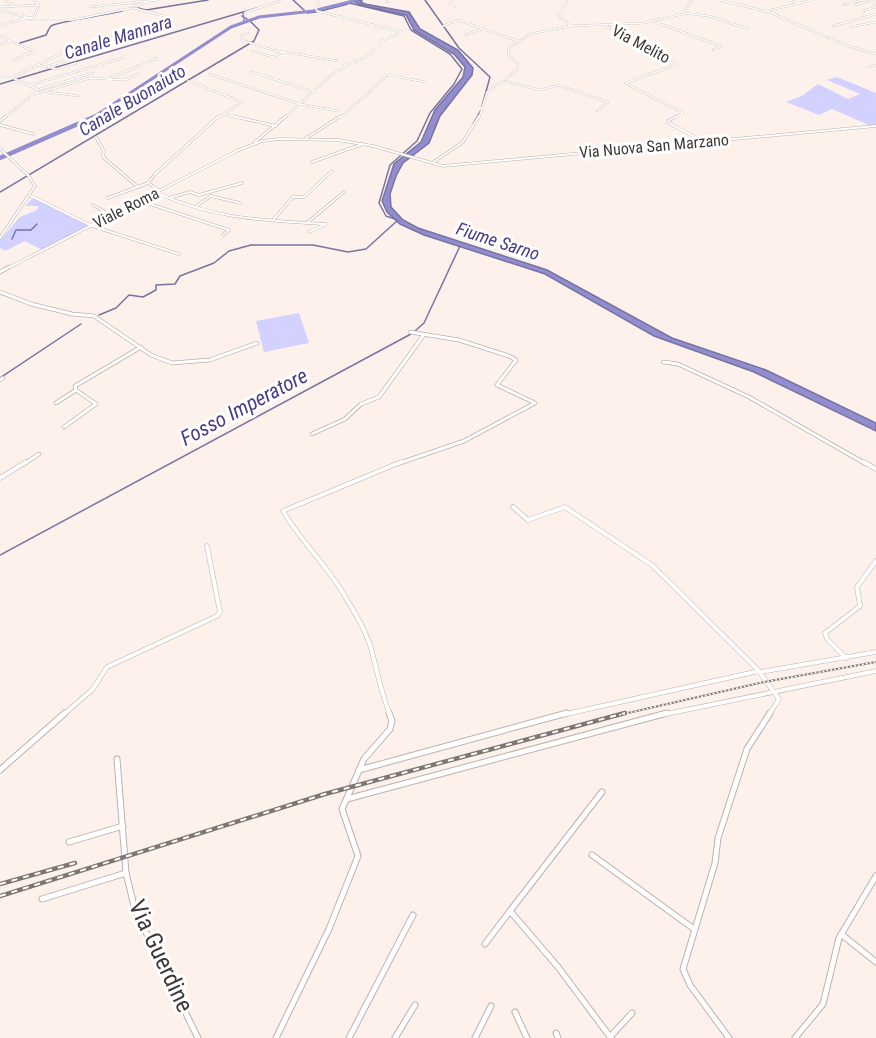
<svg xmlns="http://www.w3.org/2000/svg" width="876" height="1038" viewBox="0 0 876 1038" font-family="'Roboto Condensed',sans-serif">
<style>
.green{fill:#d2d1ff}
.water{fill:#918dcf;stroke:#7874a1;stroke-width:1.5}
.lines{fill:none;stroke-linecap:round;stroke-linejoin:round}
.stream{stroke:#7874a1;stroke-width:1.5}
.canal{stroke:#918dcf;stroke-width:1.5}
.river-far1{stroke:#918dcf;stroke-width:3}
.river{stroke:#918dcf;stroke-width:4.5}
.minor-far4-casing{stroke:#bdb1ac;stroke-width:2}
.minor-far3-casing{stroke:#bdb1ac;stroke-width:3}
.minor-far2-casing{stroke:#bdb1ac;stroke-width:4.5}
.minor-far1-casing{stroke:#bdb1ac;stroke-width:5}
.minor-casing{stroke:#bdb1ac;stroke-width:7}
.minor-far4{stroke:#fff;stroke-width:1.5}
.minor-far3{stroke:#fff;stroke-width:2}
.minor-far2{stroke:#fff;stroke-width:3}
.minor-far1{stroke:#fff;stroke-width:4}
.minor{stroke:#fff;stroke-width:5}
.rail-far1-casing{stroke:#7e7673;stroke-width:2}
.rail-casing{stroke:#7e7673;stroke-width:4.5}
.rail-far1{stroke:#fff;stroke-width:1.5;stroke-dasharray:2;stroke-linecap:butt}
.rail{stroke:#fff;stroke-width:2;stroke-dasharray:6;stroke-linecap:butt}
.labels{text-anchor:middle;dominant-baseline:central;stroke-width:6;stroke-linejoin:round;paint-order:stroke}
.far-street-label{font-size:16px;fill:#3e3937;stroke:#fff}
.far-water-label{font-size:18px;font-style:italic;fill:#483c8b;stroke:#fff}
.water-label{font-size:21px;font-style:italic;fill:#483c8b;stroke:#fff}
.near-street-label{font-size:24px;fill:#3e3937;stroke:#fff}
</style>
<rect width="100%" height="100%" fill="#fef1eb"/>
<g class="green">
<polygon points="837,77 876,93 876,125 871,126 832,109 819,115 786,102 802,96 818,84 848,99 860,94 827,80"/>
<polygon points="33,198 36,198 89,226 42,250 25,241 5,251 0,248 0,240 20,217 37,210 38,206 25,206"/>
<polygon points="299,313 309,343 264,352 256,321"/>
</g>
<polygon class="water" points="362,0 361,2 365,4 409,12 420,29 458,50 473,68 472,75 440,116 429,143 403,163 396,176 390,194 391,207 403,220 418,228 547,270 672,338 766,370 876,423 876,431 754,372 654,336 545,274 424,235 400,224 387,212 382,201 394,164 421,142 435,110 463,77 465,67 454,54 414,30 406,15 364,6 352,1"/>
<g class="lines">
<g class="stream">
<polyline points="293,0 304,10"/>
<polyline points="425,0 459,48 490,77 482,106"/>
<polyline points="349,3 404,16 411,30 450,54 462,69 454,84 430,113 417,141 390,165 379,203 386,216 395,219"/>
<polyline points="138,8 146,10 208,0"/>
<polyline points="321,11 348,4"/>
<polyline points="307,13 316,12"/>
<polyline points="242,16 247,19"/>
<path d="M 20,43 L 46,35 C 48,32 48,29 51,26 C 55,22 110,14 122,11"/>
<polyline points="0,84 243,12"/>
<polyline points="473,124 481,110"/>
<polyline points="0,192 254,41 259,30 250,21"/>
<polyline points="12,239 16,230 31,230 37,224"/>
<polyline points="99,315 116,308 129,295 143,297 156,290 156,285 175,284 180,276 214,263 229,251 251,245 313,245 348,252 366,249 398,220"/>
<polyline points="415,331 424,323 460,246"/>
<polyline points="0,378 81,324"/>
<polyline points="0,555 411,334"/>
</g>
<polyline class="canal" points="244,21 243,12 257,8"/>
<polyline class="river-far1" points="92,118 231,27 259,17 313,11 357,0"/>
<polyline class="river" points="0,158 96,116"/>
<defs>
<g id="minor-far4">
<polyline points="6,0 13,6"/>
<polyline points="452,0 450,4 455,7"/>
<polyline points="719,0 769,12 845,45 876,54"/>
<polyline points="788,0 798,3"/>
<polyline points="870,0 876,4"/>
<polyline points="387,2 392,0"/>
<polyline points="843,5 862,0"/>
<polyline points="855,5 869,1"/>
<polyline points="134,6 149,2"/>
<polyline points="0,7 39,5"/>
<polyline points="90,7 158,0"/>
<polyline points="0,10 26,17"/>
<polyline points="316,10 319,0"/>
<polyline points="767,11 812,0"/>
<polyline points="863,11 876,7"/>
<polyline points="683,13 709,16 748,29"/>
<polygon points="29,17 33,18 22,19"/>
<polyline points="246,17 246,12 283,0"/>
<polyline points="33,18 39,6 34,0"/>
<polyline points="31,20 72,20 132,8"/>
<polyline points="655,22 721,46 713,50"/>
<polyline points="604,25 678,64 625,83 683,113 674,118"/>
<polyline points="0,26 22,19"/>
<polyline points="443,26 458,20 518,41"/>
<polyline points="569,26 644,23 683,14 691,0"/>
<polyline points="833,26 876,14"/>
<polyline points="850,27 876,22"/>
<polyline points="248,33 241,36 242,40 272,50 339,61 346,65"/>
<polyline points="465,35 482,29"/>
<polyline points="0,36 10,41 0,44"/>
<polyline points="10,41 34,51 14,60"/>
<polyline points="252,51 273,57 283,52"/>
<polyline points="38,65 45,67 85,55"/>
<polyline points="48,67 57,69 76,63"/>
<polyline points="869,67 876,65"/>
<polyline points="252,72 315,92"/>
<polyline points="209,74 300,104 337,111"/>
<polyline points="0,77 13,77 73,48 168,17 134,8"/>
<polyline points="108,79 157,58"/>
<polyline points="188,81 242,102 218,118"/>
<polyline points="505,81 540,90 558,85 608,102 597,111"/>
<polyline points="30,85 123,58"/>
<polyline points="40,89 93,73"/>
<polyline points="47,92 79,96"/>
<polyline points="31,95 90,78 125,80 138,74"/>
<polyline points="222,114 239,118"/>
<polyline points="4,118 39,90 13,78"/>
<polyline points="284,118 335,72 371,54 381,41 402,32 317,11"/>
<polyline points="340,118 388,75 425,82"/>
<polyline points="479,118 487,92 518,69 518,64 508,55 509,48 530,34 570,26 558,15 569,0"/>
</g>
<g id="minor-far3">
<polyline points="232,116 276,126"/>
<polyline points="677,116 668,121 669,123 702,141"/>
<polyline points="0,121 6,116"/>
<polyline points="0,125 33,134"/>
<polyline points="96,137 104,151 103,157 138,187"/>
<polyline points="306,138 341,116"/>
<polyline points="255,142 286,116"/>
<polyline points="0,149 28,175 35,186 0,238"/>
<polyline points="312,162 363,144"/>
<polyline points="432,163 463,142 479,116"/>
<polyline points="159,190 148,183 155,174 219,116"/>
<path d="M 157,193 C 217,220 262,220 326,224 L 309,232"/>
<polyline points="31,196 92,226 179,254"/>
<polyline points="108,198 148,183"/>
<polyline points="169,198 190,192 199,195 242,183"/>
<polyline points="141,201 229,230 223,235"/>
<polyline points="93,205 111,215"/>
<polyline points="195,207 211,196 240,203"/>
<polyline points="273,220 293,197 304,197 332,171"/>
<polyline points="308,222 344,192"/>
<polyline points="6,269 239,150 262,141 279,139 338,140 373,146 443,166 876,126"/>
</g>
<g id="minor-far2">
<polyline points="0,272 9,267"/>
<polyline points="0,292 31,304 72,314 94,316 151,355 172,363 210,360 257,343"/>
<polyline points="663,362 678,364 749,397 866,464"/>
<polyline points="0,380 3,378"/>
<polyline points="56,403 76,390"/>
<polyline points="64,427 96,404 76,390 75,386 141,347"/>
<polyline points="312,434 345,419 361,404 379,397 423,336"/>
<polyline points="24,464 39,454"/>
<polyline points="397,464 464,441 535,403 497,385 516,360 509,356 459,340 410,332"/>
</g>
<g id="minor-far1">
<polyline points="864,462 876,469"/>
<polyline points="0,478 26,462"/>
<polyline points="513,507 528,520 565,507 652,565 758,670 779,699 769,715"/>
<polyline points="846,658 827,639 825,633 860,606 857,587 876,561"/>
<polyline points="761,672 876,652"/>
<polyline points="63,715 93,689 107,667 217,616 220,612 207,546"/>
<path d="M 390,715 C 381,692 378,675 372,652 C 368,634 355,613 346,598 C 328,566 301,542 283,511 L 401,462"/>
<polyline points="562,715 759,671"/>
<polyline points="661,715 876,671"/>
</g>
<g id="minor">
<polyline points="117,759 126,873 135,910 198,1038"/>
<polyline points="0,770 65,713"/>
<polyline points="359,770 567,713"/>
<polyline points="347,799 667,713"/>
<polyline points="69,842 123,826"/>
<polyline points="592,855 694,929"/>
<polyline points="42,899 126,873"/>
<polyline points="510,911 602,792"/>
<polyline points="841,934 876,962"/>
<polyline points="485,944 510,911 558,967 611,1038"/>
<polyline points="515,1012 527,1038"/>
<polyline points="556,1033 558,1038"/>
<polyline points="610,1037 632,1013"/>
<polyline points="276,1038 329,929 358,856 342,809 364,759 390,729 392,721 389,713"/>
<polyline points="349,1038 413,915"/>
<polyline points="395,1038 415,1005"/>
<polyline points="475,1038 491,1006"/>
<polyline points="729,1038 690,985 683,969 715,863 718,838 747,749 770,713"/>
<polyline points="795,1038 823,1004 839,938 876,876"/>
</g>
</defs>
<use href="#minor-far4" class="minor-far4-casing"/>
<use href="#minor-far3" class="minor-far3-casing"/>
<use href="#minor-far2" class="minor-far2-casing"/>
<use href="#minor-far1" class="minor-far1-casing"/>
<use href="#minor" class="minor-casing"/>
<use href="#minor-far4" class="minor-far4"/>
<use href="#minor-far3" class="minor-far3"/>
<use href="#minor-far2" class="minor-far2"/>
<use href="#minor-far1" class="minor-far1"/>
<use href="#minor" class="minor"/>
<defs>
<polyline id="rail-far1" points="619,715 764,682 876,662"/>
<g id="rail">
<polyline points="0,884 75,863"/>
<polyline points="0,896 325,794 625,713"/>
</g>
</defs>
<use href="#rail-far1" class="rail-far1-casing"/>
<use href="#rail" class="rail-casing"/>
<use href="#rail-far1" class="rail-far1"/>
<use href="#rail" class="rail"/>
</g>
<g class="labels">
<g class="far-street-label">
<text transform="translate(641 44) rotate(28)">Via Melito</text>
<text transform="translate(654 146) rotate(-5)">Via Nuova San Marzano</text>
<text transform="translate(126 208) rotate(-27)">Viale Roma</text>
</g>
<g class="far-water-label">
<text transform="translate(118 37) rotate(-17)">Canale Mannara</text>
<text transform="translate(132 100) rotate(-31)">Canale Buonaiuto</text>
<text transform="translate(498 241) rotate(18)">Fiume Sarno</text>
</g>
<g class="water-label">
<text transform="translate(244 407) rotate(-28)">Fosso Imperatore</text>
</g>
<g class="near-street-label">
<text transform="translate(161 956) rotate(65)">Via Guerdine</text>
</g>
</g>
</svg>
